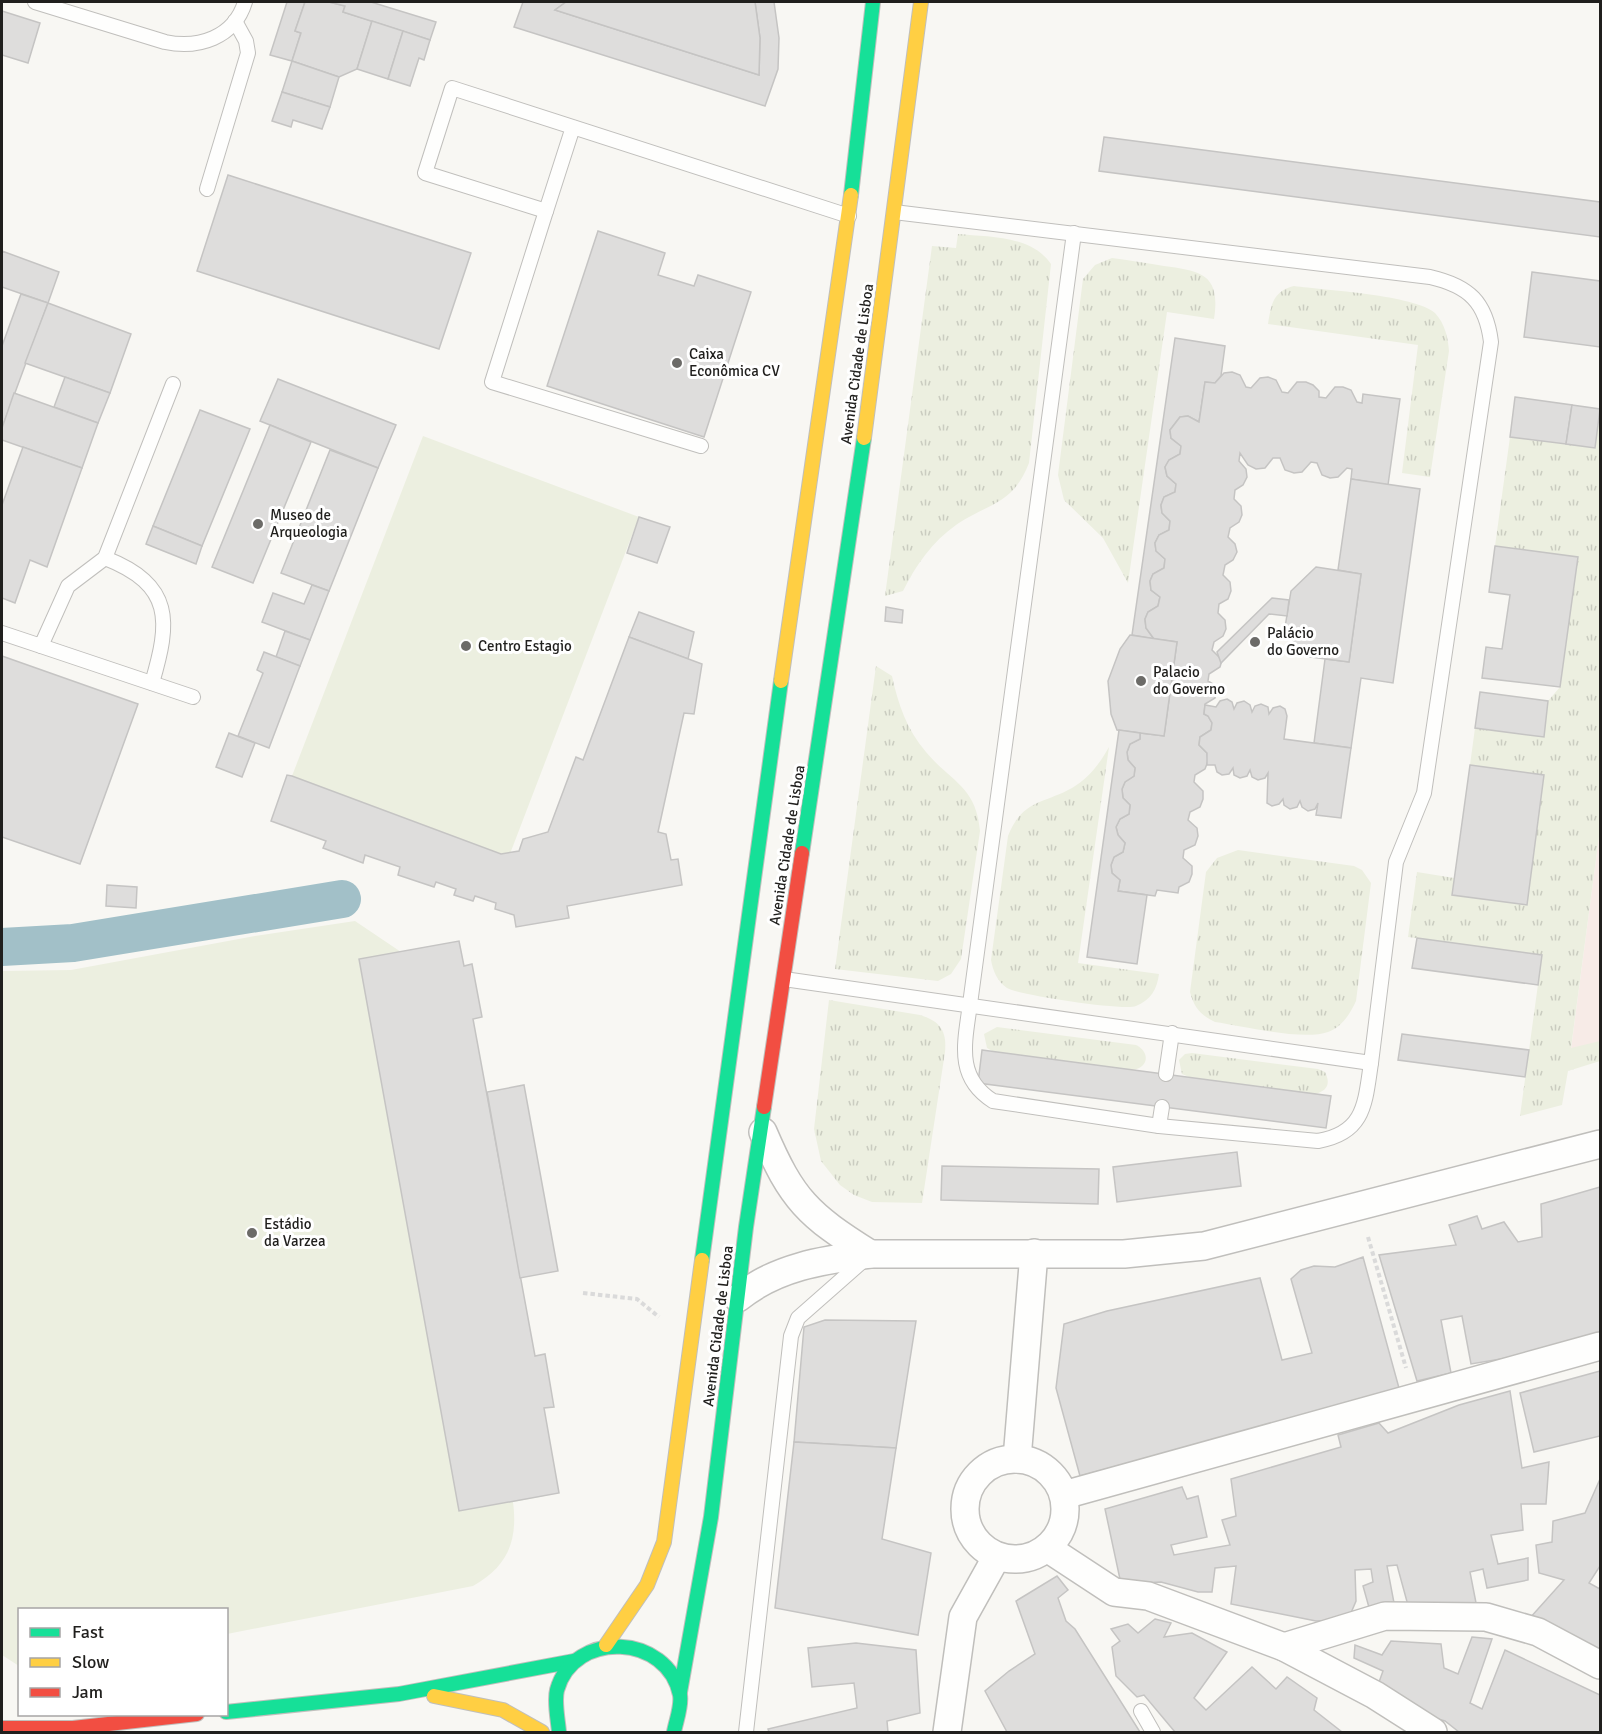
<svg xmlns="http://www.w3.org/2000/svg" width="1602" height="1734" viewBox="0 0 1602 1734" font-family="Signika,sans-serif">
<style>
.education{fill:#f7ebe7}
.grass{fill:url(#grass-tufts)}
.garden{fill:#ecefe0}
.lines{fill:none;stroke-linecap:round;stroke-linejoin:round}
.canal{stroke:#a2c0c8;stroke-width:38}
.building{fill:#dedddc;stroke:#c5c4c3;stroke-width:1.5}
.lane-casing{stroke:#c0bfbc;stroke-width:16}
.street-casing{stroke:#c0bfbc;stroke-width:30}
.fast-casing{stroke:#c0bfbc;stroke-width:16}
.slow-casing{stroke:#c0bfbc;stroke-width:16}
.jam-casing{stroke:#c0bfbc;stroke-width:16}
.path{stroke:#dadada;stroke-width:4;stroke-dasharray:4.5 3;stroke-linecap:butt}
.lane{stroke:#fefefd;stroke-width:14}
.street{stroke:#fefefd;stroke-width:27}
.fast{stroke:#16e098;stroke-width:14}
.slow{stroke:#ffcf43;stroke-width:14}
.jam{stroke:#f24e42;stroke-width:14}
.poi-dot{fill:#6c6b68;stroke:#fff;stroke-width:2}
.labels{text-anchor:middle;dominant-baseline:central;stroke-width:6;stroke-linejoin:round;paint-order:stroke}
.poi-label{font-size:15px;fill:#201f1d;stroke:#fff;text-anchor:start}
.street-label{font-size:15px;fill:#201f1d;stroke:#fff}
</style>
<defs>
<pattern id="grass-tufts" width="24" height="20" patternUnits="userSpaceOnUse" patternTransform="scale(1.5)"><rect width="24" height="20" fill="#ecefe0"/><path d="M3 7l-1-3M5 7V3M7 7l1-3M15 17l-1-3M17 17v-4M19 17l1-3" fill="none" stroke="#caccc0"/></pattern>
</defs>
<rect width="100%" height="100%" fill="#f8f7f3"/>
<polygon class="education" points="1600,829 1600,1061 1571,1049"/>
<g class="grass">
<path d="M 958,234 C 988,237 1031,235 1051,264 L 1029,463 C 1013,505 988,503 956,525 C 932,542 916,565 903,591 L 885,596 L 932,246 L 956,248 Z"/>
<path d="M 1112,258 C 1129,260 1146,263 1164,266 C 1201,271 1221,274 1214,319 L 1167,312 L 1128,583 L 1103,538 L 1064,500 L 1058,475 L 1083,279 L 1095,265 Z"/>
<path d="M 1294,286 C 1324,290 1415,295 1435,313 C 1445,324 1448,337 1449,351 L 1430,477 L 1402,473 L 1418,345 L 1268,324 C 1271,305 1273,291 1294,286 Z"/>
<polygon points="1600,412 1600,829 1571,1048 1600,1041 1600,1061 1568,1071 1562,1105 1520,1116 1542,955 1408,937 1417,872 1454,878 1452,895 1527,905 1544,775 1470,765 1475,728 1544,736 1548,701 1560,687 1578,557 1495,546 1510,437 1595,448"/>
<path d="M 876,666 L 892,676 C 898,704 907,730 926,752 C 951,782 976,786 980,831 L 961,959 L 951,974 L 938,981 L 835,969 Z"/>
<path d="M 1109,747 L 1078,963 L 1159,974 C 1157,989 1151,1000 1136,1006 C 1124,1011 1018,995 1007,988 C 997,981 993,971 991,960 L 1008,836 C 1022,800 1043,804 1072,788 C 1089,778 1100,763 1109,747 Z"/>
<path d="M 1238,850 L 1354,866 L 1362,870 L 1371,883 L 1356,1001 C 1350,1014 1342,1027 1328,1032 C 1303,1041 1243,1026 1215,1022 C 1200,1015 1194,1007 1190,992 L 1206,872 L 1217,858 Z"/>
<path d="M 829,1000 L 920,1015 C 940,1021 947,1031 945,1052 L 922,1203 L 872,1202 L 854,1195 L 840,1185 L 821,1161 L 814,1129 Z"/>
<path d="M 997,1027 L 1136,1045 C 1150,1052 1149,1067 1133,1070 L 994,1052 L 987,1048 L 984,1034 Z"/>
<path d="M 1192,1053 L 1318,1069 L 1325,1072 C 1331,1084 1327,1091 1315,1094 L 1189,1077 L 1182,1074 L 1179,1060 L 1185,1054 Z"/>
</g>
<g class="garden">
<polygon points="423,436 639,517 508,859 292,776"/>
<path d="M 355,921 L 401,952 L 550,1495 L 513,1502 C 518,1541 508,1566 473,1586 L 227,1634 L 226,1610 L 20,1610 L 19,1666 L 2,1655 L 2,971 L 71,970 L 255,936 Z"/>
</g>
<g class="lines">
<polyline class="canal" points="2,947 73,943 342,899"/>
</g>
<g class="building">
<polygon points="287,2 305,2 295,31 301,33 292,61 270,55"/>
<polygon points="305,2 329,2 345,6 343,12 372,21 357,69 339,77 292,61 301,33 295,31"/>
<polygon points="329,2 371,2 436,22 430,40 343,12 345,6"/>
<polygon points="523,2 566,2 555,10 759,75 760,38 755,2 774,2 779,38 778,69 765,106 514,27"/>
<polygon points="566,2 755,2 760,38 759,75 555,10"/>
<polygon points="2,11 40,23 28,63 2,55"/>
<polygon points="372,21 403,31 388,79 357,69"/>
<polygon points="403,31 430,40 424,60 419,58 410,86 388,79"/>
<polygon points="292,61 339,77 330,107 282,92"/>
<polygon points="282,92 330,107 322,129 293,120 291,127 272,121"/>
<polygon points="1104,137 1600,202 1600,237 1099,171"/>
<polygon points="228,175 471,253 439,349 197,271"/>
<polygon points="598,231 665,253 658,275 694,286 698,275 751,292 704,437 547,386"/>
<polygon points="2,251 59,272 48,303 2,287"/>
<polygon points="1532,272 1600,281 1600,347 1524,337"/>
<polygon points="21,294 48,303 2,428 2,346"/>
<polygon points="48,303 131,334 110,393 25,363"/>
<polygon points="1175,338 1225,346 1221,376 1215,383 1205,382 1199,422 1188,416 1180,417 1170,430 1171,438 1181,446 1180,454 1169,460 1165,467 1167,476 1176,484 1175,492 1164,497 1161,505 1162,513 1170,521 1169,530 1159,535 1155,543 1156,551 1165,559 1164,568 1153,574 1150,581 1151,590 1160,597 1158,606 1148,612 1145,619 1146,628 1154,639 1132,635"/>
<polygon points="1232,372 1240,375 1246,387 1251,388 1260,378 1268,377 1276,380 1282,392 1288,393 1297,382 1306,382 1313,385 1319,391 1319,397 1326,398 1335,387 1343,387 1351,390 1357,402 1362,403 1363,394 1400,399 1388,485 1351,479 1352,469 1347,468 1338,477 1330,478 1322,475 1317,463 1311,462 1302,472 1294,473 1285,470 1280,458 1273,458 1265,468 1256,469 1248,465 1240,453 1239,461 1246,469 1247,477 1243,485 1235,490 1234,499 1241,506 1242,515 1239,522 1230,528 1228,537 1235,544 1237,552 1233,560 1225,565 1223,575 1230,582 1231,591 1228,599 1219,604 1218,613 1225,620 1226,629 1223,636 1214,642 1212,650 1222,660 1220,667 1209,674 1208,681 1213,684 1216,691 1215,698 1205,704 1204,714 1208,716 1212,723 1211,730 1200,737 1199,745 1207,753 1208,761 1205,769 1195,775 1194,782 1203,791 1203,799 1200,807 1190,812 1188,820 1197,828 1198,836 1195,845 1184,850 1183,858 1192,866 1192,874 1189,882 1179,887 1178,893 1157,890 1155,896 1118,891 1120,880 1112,873 1111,865 1114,857 1123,852 1125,843 1118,835 1116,827 1120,819 1129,814 1130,805 1123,798 1122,789 1125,782 1134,776 1135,768 1128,760 1127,752 1130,744 1140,739 1140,733 1164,736 1177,642 1154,639 1146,628 1145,619 1148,612 1158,606 1160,597 1151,590 1150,581 1153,574 1164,568 1165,559 1156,551 1155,543 1159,535 1169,530 1170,521 1162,513 1161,505 1164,497 1175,492 1176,484 1167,476 1165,467 1169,460 1180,454 1181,446 1171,438 1170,430 1180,417 1188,416 1199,422 1205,382 1215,383 1224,373"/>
<polygon points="65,377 110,393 98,423 54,407"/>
<polygon points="278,379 396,425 378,468 260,421"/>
<polygon points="14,393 98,423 82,468 2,440 2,428"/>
<polygon points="1515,397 1572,405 1566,444 1510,437"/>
<polygon points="1572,405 1600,409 1595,448 1566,444"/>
<polygon points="200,410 250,429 202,546 153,526"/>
<polygon points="270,425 311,442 253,583 212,567"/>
<polygon points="23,447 82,468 47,567 30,560 15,603 2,598 2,505"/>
<polygon points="330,450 378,468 329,591 281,573"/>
<polygon points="1351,479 1420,489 1393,683 1361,678 1351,748 1314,743 1325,659 1349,662 1361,574 1338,570"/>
<polygon points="639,517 670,527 657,563 627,553"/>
<polygon points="153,526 202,546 196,564 146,544"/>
<polygon points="1495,546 1578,557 1560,687 1482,678 1486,647 1502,649 1510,595 1489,592"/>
<polygon points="1316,567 1361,574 1349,662 1303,656 1285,627 1291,591"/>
<polygon points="312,585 329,591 310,640 262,622 273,593 304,604"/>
<polygon points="1272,598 1289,600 1287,616 1269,614 1221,663 1217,652"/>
<polygon points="886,607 903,610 902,623 885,621"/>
<polygon points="639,612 694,632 688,659 629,637"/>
<polygon points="285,631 310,640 300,666 276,657"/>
<polygon points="1130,635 1177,642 1164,736 1117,730 1111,714 1108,681 1120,649"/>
<polygon points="629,637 702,664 694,714 684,713 658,832 666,834 671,860 678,859 682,885 567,906 569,918 516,927 514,915 495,909 496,903 475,896 473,901 454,895 456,889 436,882 434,887 398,875 400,867 365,855 363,863 323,848 326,841 271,821 287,775 292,776 501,854 519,851 523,839 548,832 576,757 583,760"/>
<polygon points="264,652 300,666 269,748 238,736 263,673 257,670"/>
<polygon points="2,656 138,704 80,864 2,837"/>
<polygon points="1480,692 1548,701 1544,737 1475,728"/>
<polygon points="1227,699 1232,702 1234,709 1237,703 1244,701 1250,705 1252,712 1255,706 1261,704 1268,707 1269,714 1273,708 1280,706 1285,709 1287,716 1284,739 1351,748 1341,818 1316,815 1318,803 1315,809 1308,811 1302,807 1300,801 1297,807 1290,809 1284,805 1283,799 1279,804 1272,806 1267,803 1268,773 1265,778 1258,780 1252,777 1250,770 1247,776 1240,778 1234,775 1233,768 1229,774 1222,775 1217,772 1215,765 1207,765 1207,753 1199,745 1200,737 1211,730 1212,723 1208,716 1204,714 1205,705 1216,707 1220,701"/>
<polygon points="1119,730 1140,733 1140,739 1130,744 1127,752 1128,760 1135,768 1134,776 1125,782 1122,789 1123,798 1130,805 1129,814 1120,819 1116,827 1118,835 1125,843 1123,852 1114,857 1111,865 1112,873 1120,880 1118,891 1147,895 1137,964 1087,957"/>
<polygon points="229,733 255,743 242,777 216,767"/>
<polygon points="1470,765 1544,775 1527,905 1452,895"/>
<polygon points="107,885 137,887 136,908 106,906"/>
<polygon points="1417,938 1542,955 1538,985 1412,968"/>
<polygon points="459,941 464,966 472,964 482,1017 473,1019 535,1356 545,1354 554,1407 544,1408 559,1493 459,1511 359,959"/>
<polygon points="1402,1034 1529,1050 1525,1077 1398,1060"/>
<polygon points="982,1050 1331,1096 1326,1128 978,1083"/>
<polygon points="524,1085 558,1271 520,1278 487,1092"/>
<polygon points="1237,1152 1241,1186 1117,1202 1113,1167"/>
<polygon points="942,1166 1099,1169 1098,1204 941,1200"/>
<polygon points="1600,1187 1600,1333 1531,1354 1471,1364 1462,1316 1441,1320 1451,1373 1417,1381 1379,1255 1456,1245 1449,1225 1477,1216 1482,1229 1504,1222 1518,1242 1542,1237 1541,1204"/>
<polygon points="1363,1257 1399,1388 1364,1400 1080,1476 1056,1388 1064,1324 1107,1311 1260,1278 1282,1360 1312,1353 1291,1279 1301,1270 1314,1266 1335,1267"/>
<polygon points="825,1320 916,1321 896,1448 794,1442 804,1327"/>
<polygon points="1600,1371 1600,1436 1534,1452 1520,1393"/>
<polygon points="1510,1391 1522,1468 1549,1462 1546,1504 1521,1504 1523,1530 1491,1535 1498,1564 1528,1558 1528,1580 1487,1588 1483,1569 1470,1572 1477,1608 1409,1609 1397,1565 1387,1566 1395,1608 1370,1611 1363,1586 1373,1582 1371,1569 1355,1570 1356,1601 1348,1620 1316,1621 1231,1604 1236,1566 1215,1568 1212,1592 1198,1592 1161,1582 1121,1584 1105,1509 1182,1487 1187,1499 1198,1496 1207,1537 1171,1545 1174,1555 1230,1545 1222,1520 1236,1516 1231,1479 1341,1447 1338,1435 1379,1423 1388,1433 1459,1405"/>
<polygon points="794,1442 896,1448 882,1539 931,1553 918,1635 775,1608"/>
<polygon points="1600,1479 1600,1566 1589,1583 1600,1589 1600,1655 1529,1619 1564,1580 1539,1573 1536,1545 1552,1542 1553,1521 1585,1513"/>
<polygon points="1057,1576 1068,1590 1058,1598 1066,1621 1075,1629 1140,1732 1007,1732 985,1691 1009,1671 1035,1654 1016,1601"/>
<polygon points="1155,1619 1171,1623 1164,1637 1192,1633 1227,1652 1194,1698 1206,1710 1252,1667 1276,1689 1287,1677 1317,1698 1314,1710 1342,1732 1175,1732 1144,1695 1137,1697 1116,1676 1112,1647 1120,1641 1111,1629 1128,1624 1138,1633"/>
<polygon points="1472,1637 1492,1639 1470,1703 1482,1709 1505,1650 1600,1695 1600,1732 1459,1732 1445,1721 1431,1717 1378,1685 1383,1671 1354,1658 1355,1645 1382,1655 1391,1641 1441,1644 1444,1668 1458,1674"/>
<polygon points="856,1643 916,1650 920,1713 887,1721 888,1732 769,1732 768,1729 857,1708 854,1683 812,1687 808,1648"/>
</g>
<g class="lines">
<defs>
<g id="lane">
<path d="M 35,2 L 165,42 C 198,49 234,38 245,2"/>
<polyline points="573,127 546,211 425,173 452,88 849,216"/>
<polyline points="207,189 248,53 246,41 235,21"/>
<polyline points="546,211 492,382 701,446"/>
<path d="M 1074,233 L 970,1004 C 965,1042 955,1077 993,1101 L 1159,1126 L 1318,1141 C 1365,1133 1365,1103 1371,1063"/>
<path d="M 105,558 C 174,585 170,622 152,683"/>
<polyline points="2,633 41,646 68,586 105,558 173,384"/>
<polyline points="41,646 193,697"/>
<path d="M 784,979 L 1371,1063 L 1396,862 L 1424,793 L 1491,342 C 1486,302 1469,286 1430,277 L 894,212"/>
<polyline points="1166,1074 1172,1033"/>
<polyline points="1159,1126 1162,1107"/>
<polyline points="1141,1711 1153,1732"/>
<polyline points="746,1732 791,1336 798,1318 865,1259"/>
</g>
<g id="street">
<path d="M 763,1132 C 792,1200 808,1215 870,1254"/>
<path d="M 738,1298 C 776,1267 823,1260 870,1254 L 1124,1254 L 1204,1246 L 1600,1144"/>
<circle cx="1015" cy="1509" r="50"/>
<polyline points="1017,1459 1034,1253"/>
<polyline points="1064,1495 1600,1346"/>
<polyline points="1047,1548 1114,1592 1148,1596 1284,1647 1375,1695 1433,1732"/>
<polyline points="1284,1647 1385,1616 1486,1617 1538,1632 1600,1665"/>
<polyline points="947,1732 963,1617 997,1556"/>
</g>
<g id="fast">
<polyline points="851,195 873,2"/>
<polyline points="802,853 864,438"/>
<polyline points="702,1260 781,681"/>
<polyline points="680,1692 711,1517 746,1227 764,1107"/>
<polyline points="226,1712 399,1694 574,1661"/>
<path d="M 559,1732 C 558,1720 554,1702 557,1690 C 574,1629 668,1634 680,1695 C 682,1706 676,1721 674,1732"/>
</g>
<g id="slow">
<polyline points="864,438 921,2"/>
<polyline points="781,681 851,195"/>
<polyline points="606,1645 647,1585 664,1542 702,1260"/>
<polyline points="434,1696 503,1710 542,1732"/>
</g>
<g id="jam">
<polyline points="764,1107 802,853"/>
<polyline points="2,1728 73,1728 197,1714"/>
</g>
</defs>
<use href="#lane" class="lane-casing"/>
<use href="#street" class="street-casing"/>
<use href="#fast" class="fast-casing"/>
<use href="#slow" class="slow-casing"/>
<use href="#jam" class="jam-casing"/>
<g class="path">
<polyline points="1368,1237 1406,1368"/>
<polyline points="583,1293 637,1299 659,1317"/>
</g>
<use href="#lane" class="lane"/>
<use href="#street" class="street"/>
<use href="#fast" class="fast"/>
<use href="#slow" class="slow"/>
<use href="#jam" class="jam"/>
</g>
<g class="poi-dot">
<circle cx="677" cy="363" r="6"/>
<circle cx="258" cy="524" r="6"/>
<circle cx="1255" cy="642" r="6"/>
<circle cx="466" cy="646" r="6"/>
<circle cx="1141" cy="681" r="6"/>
<circle cx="252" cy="1233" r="6"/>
</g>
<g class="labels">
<g class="poi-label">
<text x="689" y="354">Caixa<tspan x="689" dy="17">Econômica CV</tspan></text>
<text x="270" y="515">Museo de<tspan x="270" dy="17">Arqueologia</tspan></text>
<text x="1267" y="633">Palácio<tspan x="1267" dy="17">do Governo</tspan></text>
<text x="478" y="646">Centro Estagio</text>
<text x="1153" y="672">Palacio<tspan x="1153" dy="17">do Governo</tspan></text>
<text x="264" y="1224">Estádio<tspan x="264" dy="17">da Varzea</tspan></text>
</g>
<g class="street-label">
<text transform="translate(857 364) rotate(-82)">Avenida Cidade de Lisboa</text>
<text transform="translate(787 845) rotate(-81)">Avenida Cidade de Lisboa</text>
<text transform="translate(718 1326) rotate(-83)">Avenida Cidade de Lisboa</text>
</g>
</g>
<rect width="1602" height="1734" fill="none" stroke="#201f1d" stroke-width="6"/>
<rect x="18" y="1608" width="210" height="108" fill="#ffffff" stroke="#a6a5a5" stroke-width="1.5"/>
<rect x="30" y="1628" width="30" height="9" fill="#16e098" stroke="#a6a5a5" stroke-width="1.5"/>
<text x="72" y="1638" font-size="18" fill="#201f1d">Fast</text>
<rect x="30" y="1658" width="30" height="9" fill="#ffcf43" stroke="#a6a5a5" stroke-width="1.5"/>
<text x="72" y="1668" font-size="18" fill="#201f1d">Slow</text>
<rect x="30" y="1688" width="30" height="9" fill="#f24e42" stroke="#a6a5a5" stroke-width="1.5"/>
<text x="72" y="1698" font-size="18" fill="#201f1d">Jam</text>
</svg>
